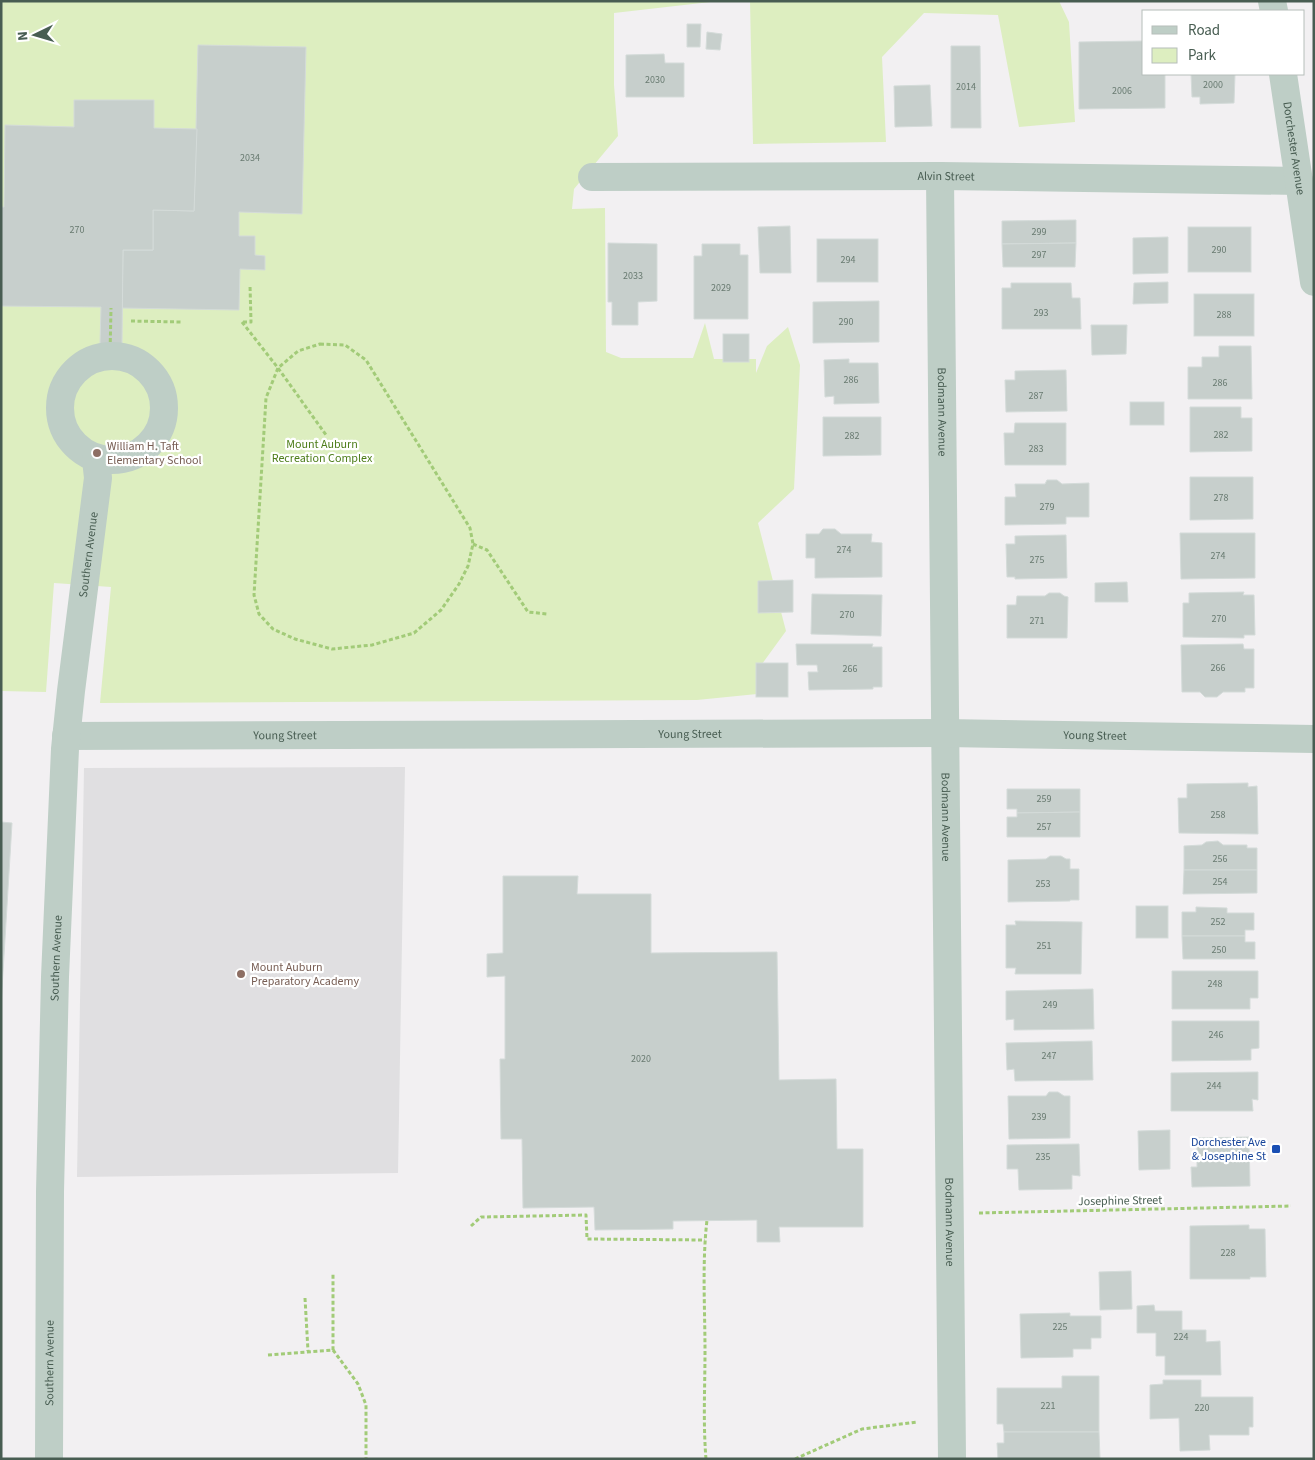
<svg xmlns="http://www.w3.org/2000/svg" width="1315" height="1460" viewBox="0 0 1315 1460" font-family="'Source Sans 3',sans-serif">
<style>
.education{fill:#e0dfe1}
.green{fill:#ddeec0}
.building{fill:#c7cfcc;stroke:#d4dbd9}
.lines{fill:none;stroke-linecap:round;stroke-linejoin:round}
.path{stroke:#a2cb78;stroke-width:3;stroke-dasharray:4 2.5;stroke-linecap:butt}
.minor{stroke:#becec6;stroke-width:28}
.tertiary{stroke:#becec6;stroke-width:28}
.education-dot{fill:#8d6e63;stroke:#fff;stroke-width:2}
.transit-dot{fill:#1a4fb4;stroke:#fff;stroke-width:2}
.labels{text-anchor:middle;dominant-baseline:central;stroke-width:4.5;stroke-linejoin:round;paint-order:stroke}
.number-label{font-size:10px;fill:#687a70}
.street-label{font-size:12px;fill:#485d52;stroke:#fff}
.park-label{font-size:12px;fill:#4d7d1a;stroke:#fff}
.education-label{font-size:12px;fill:#785e54;stroke:#fff;text-anchor:start}
.transit-label{font-size:12px;fill:#164399;stroke:#fff;text-anchor:end}
</style>
<rect width="100%" height="100%" fill="#f2f0f2"/>
<polygon class="education" points="405,767 398,1173 77,1177 84,768"/>
<g class="green">
<polygon points="1,1 719,1 614,13 614,85 618,136 574,189 572,209 605,208 606,352 621,358 693,358 705,323 714,359 756,359 756,373 767,346 788,327 800,365 794,489 758,523 786,631 757,671 757,694 697,700 100,703 111,587 54,583 46,692 1,691"/>
<polygon points="750,1 1059,1 1069,22 1075,122 1019,127 998,15 924,13 882,57 886,142 753,144"/>
</g>
<g class="building">
<polygon points="687,24 701,24 700,47 687,47"/>
<polygon points="707,32 722,34 720,50 706,49"/>
<polygon points="1144,41 1144,74 1165,74 1165,108 1079,109 1079,42"/>
<polygon points="198,45 306,47 302,214 239,212 239,236 255,236 255,255 265,256 265,270 240,269 239,310 122,308 123,250 153,250 153,210 194,211"/>
<polygon points="951,46 980,46 981,128 951,128"/>
<polygon points="664,54 665,63 684,63 684,97 626,97 626,55"/>
<polygon points="1191,74 1235,74 1234,103 1200,104 1200,97 1192,97"/>
<polygon points="930,85 932,126 895,127 894,86"/>
<polygon points="74,100 154,100 154,128 197,129 194,211 153,210 153,250 123,250 122,344 100,344 101,307 1,306 1,207 4,207 5,125 74,127"/>
<polygon points="1076,220 1076,243 1002,244 1002,221"/>
<polygon points="790,226 791,273 760,273 758,227"/>
<rect x="1188" y="227" width="63" height="45"/>
<polygon points="1168,237 1168,273 1133,274 1133,238"/>
<rect x="817" y="239" width="61" height="43"/>
<polygon points="608,243 657,244 657,301 638,302 638,325 612,325 612,302 608,302"/>
<polygon points="1076,243 1075,267 1003,267 1002,244"/>
<polygon points="702,244 740,244 740,255 748,255 748,319 694,319 694,256 702,256"/>
<polygon points="1168,282 1168,303 1133,304 1134,283"/>
<polygon points="1011,283 1071,283 1072,298 1080,298 1081,329 1002,329 1002,288 1011,288"/>
<rect x="1194" y="294" width="60" height="42"/>
<polygon points="879,301 879,342 813,343 813,302"/>
<polygon points="1091,325 1127,325 1126,354 1092,355"/>
<rect x="723" y="334" width="26" height="28"/>
<polygon points="1219,346 1251,346 1252,399 1188,399 1188,367 1202,367 1202,357 1219,357"/>
<polygon points="849,359 849,363 878,363 879,403 834,404 834,396 825,397 824,360"/>
<polygon points="1066,370 1067,411 1006,412 1005,380 1015,380 1015,371"/>
<rect x="1130" y="402" width="34" height="23"/>
<polygon points="1190,407 1241,407 1241,418 1252,418 1252,451 1190,452"/>
<polygon points="823,417 881,417 881,455 823,456"/>
<polygon points="1015,423 1066,423 1066,465 1005,465 1004,433 1014,433"/>
<polygon points="1190,477 1253,477 1253,519 1190,520"/>
<polygon points="1047,480 1057,480 1062,484 1089,483 1089,517 1066,517 1066,524 1005,525 1005,497 1016,497 1015,484 1045,484"/>
<polygon points="823,529 835,529 841,534 872,534 871,542 882,543 882,577 815,578 815,558 806,558 806,534 819,534"/>
<polygon points="1180,533 1255,533 1255,578 1181,579"/>
<polygon points="1066,535 1067,578 1015,579 1015,577 1007,577 1006,544 1015,544 1015,536"/>
<polygon points="793,580 793,612 758,613 758,581"/>
<polygon points="1127,582 1128,602 1095,602 1095,583"/>
<polygon points="1244,592 1243,595 1254,595 1255,635 1244,635 1244,638 1183,637 1183,603 1189,603 1189,593"/>
<polygon points="1049,593 1060,593 1064,596 1068,597 1067,638 1007,638 1007,605 1016,605 1017,596 1045,596"/>
<polygon points="812,594 882,595 881,636 811,634"/>
<polygon points="796,644 873,644 872,647 882,647 882,687 873,687 873,689 809,690 808,672 818,672 817,665 797,665"/>
<polygon points="1243,644 1244,649 1254,649 1254,688 1245,688 1245,692 1223,692 1217,697 1205,697 1200,692 1182,692 1181,645"/>
<rect x="756" y="663" width="32" height="34"/>
<polygon points="1248,783 1248,787 1257,786 1258,834 1179,833 1178,798 1187,798 1187,784"/>
<polygon points="1007,789 1080,789 1080,812 1017,813 1017,809 1007,809"/>
<polygon points="1080,812 1080,837 1007,837 1007,817 1017,817 1017,813"/>
<polygon points="1,822 12,823 1,1005"/>
<polygon points="1218,841 1223,845 1247,845 1247,848 1257,848 1257,870 1184,870 1184,846 1202,845 1206,842"/>
<polygon points="1050,856 1061,856 1066,859 1070,859 1070,869 1079,869 1079,900 1070,900 1070,901 1008,902 1008,860 1046,859"/>
<polygon points="1184,870 1257,870 1257,893 1183,894"/>
<polygon points="503,876 578,876 577,894 651,894 651,953 777,952 779,1080 836,1079 837,1149 863,1149 863,1227 779,1227 780,1242 757,1242 757,1220 673,1221 673,1229 595,1230 594,1207 523,1208 522,1139 501,1139 500,1059 505,1059 505,976 487,977 487,954 503,953"/>
<rect x="1136" y="906" width="32" height="32"/>
<polygon points="1196,907 1227,908 1227,913 1254,913 1254,930 1245,930 1245,936 1182,936 1182,912 1196,912"/>
<polygon points="1015,921 1082,922 1081,974 1015,974 1016,968 1006,968 1006,925 1016,925"/>
<polygon points="1182,936 1245,936 1245,942 1255,942 1255,959 1183,959"/>
<polygon points="1172,971 1258,971 1258,998 1250,998 1250,1009 1172,1009"/>
<polygon points="1093,989 1094,1029 1014,1030 1014,1019 1006,1020 1006,991"/>
<polygon points="1172,1021 1259,1021 1259,1048 1251,1049 1251,1060 1172,1061"/>
<polygon points="1092,1041 1093,1080 1015,1081 1014,1069 1007,1070 1006,1043"/>
<polygon points="1258,1072 1258,1100 1252,1099 1253,1111 1171,1111 1171,1073"/>
<polygon points="1049,1092 1058,1092 1064,1096 1070,1096 1070,1138 1009,1139 1008,1096 1046,1096"/>
<polygon points="1170,1130 1170,1169 1139,1170 1138,1131"/>
<polygon points="1249,1137 1250,1186 1192,1187 1191,1167 1197,1167 1197,1138"/>
<polygon points="1079,1144 1080,1176 1072,1175 1072,1189 1019,1190 1018,1169 1007,1169 1007,1145"/>
<polygon points="1249,1225 1249,1229 1265,1229 1266,1277 1250,1277 1250,1279 1190,1279 1190,1226"/>
<polygon points="1131,1271 1132,1309 1100,1310 1099,1272"/>
<polygon points="1154,1305 1155,1311 1182,1311 1182,1330 1206,1330 1206,1342 1220,1341 1221,1375 1165,1375 1165,1356 1156,1356 1156,1333 1137,1333 1137,1306"/>
<polygon points="1070,1313 1070,1316 1101,1316 1101,1338 1091,1338 1091,1349 1073,1349 1073,1357 1021,1358 1020,1314"/>
<polygon points="1062,1376 1099,1376 1099,1432 1004,1432 1003,1424 997,1424 997,1388 1062,1388"/>
<polygon points="1163,1380 1201,1380 1201,1397 1253,1397 1253,1427 1249,1427 1249,1435 1209,1435 1210,1450 1180,1451 1179,1418 1150,1419 1150,1385 1163,1384"/>
<polygon points="1004,1432 1099,1432 1100,1459 998,1459 997,1443 1004,1443"/>
</g>
<g class="lines">
<g class="path">
<polyline points="131,321 181,322"/>
<polyline points="242,322 278,368 326,435"/>
<polyline points="243,322 251,322 250,285"/>
<polygon points="320,344 345,345 366,360 470,528 473,544 468,566 459,584 441,610 414,633 372,645 332,649 295,639 273,629 259,614 254,595 266,398 278,368 298,351"/>
<polyline points="110,355 111,308"/>
<polyline points="473,544 487,550 528,612 547,614"/>
<polyline points="979,1213 1291,1206"/>
<polyline points="471,1226 481,1217 586,1215 587,1239 705,1240"/>
<polyline points="305,1298 308,1351"/>
<polyline points="333,1350 358,1384 366,1405 366,1459"/>
<polyline points="268,1355 333,1350 333,1274"/>
<path d="M 706,1459 C 703,1423 705,1387 705,1351 C 705,1308 702,1263 707,1220"/>
<polyline points="795,1459 862,1429 917,1422"/>
</g>
<g class="minor">
<path id="s1" d="M 940,176 L 952,1459"/>
<path id="s2" d="M 592,177 L 940,176 L 1299,181"/>
<circle cx="112" cy="408" r="52"/>
<path id="s3" d="M 66,736 L 946,733 L 1314,739"/>
<path id="s4" d="M 49,1459 L 50,1192 L 55,977 L 65,749 L 71,691 L 98,478 L 96,459"/>
</g>
<g class="tertiary">
<polyline points="1272,1 1274,11"/>
<path id="s5" d="M 1283,74 L 1314,282"/>
</g>
</g>
<g class="education-dot">
<circle cx="97" cy="453" r="5"/>
<circle cx="241" cy="974" r="5"/>
</g>
<rect class="transit-dot" x="1271" y="1144" width="10" height="10" rx="2.5"/>
<g class="labels">
<g class="number-label">
<text x="655" y="80">2030</text>
<text x="1213" y="85">2000</text>
<text x="966" y="87">2014</text>
<text x="1122" y="91">2006</text>
<text x="250" y="158">2034</text>
<text x="77" y="230">270</text>
<text x="1039" y="232">299</text>
<text x="1219" y="250">290</text>
<text x="1039" y="255">297</text>
<text x="848" y="260">294</text>
<text x="633" y="276">2033</text>
<text x="721" y="288">2029</text>
<text x="1041" y="313">293</text>
<text x="1224" y="315">288</text>
<text x="846" y="322">290</text>
<text x="851" y="380">286</text>
<text x="1220" y="383">286</text>
<text x="1036" y="396">287</text>
<text x="1221" y="435">282</text>
<text x="852" y="436">282</text>
<text x="1036" y="449">283</text>
<text x="1221" y="498">278</text>
<text x="1047" y="507">279</text>
<text x="844" y="550">274</text>
<text x="1218" y="556">274</text>
<text x="1037" y="560">275</text>
<text x="847" y="615">270</text>
<text x="1219" y="619">270</text>
<text x="1037" y="621">271</text>
<text x="1218" y="668">266</text>
<text x="850" y="669">266</text>
<text x="1044" y="799">259</text>
<text x="1218" y="815">258</text>
<text x="1044" y="827">257</text>
<text x="1220" y="859">256</text>
<text x="1220" y="882">254</text>
<text x="1043" y="884">253</text>
<text x="1218" y="922">252</text>
<text x="1044" y="946">251</text>
<text x="1219" y="950">250</text>
<text x="1215" y="984">248</text>
<text x="1050" y="1005">249</text>
<text x="1216" y="1035">246</text>
<text x="1049" y="1056">247</text>
<text x="641" y="1059">2020</text>
<text x="1214" y="1086">244</text>
<text x="1039" y="1117">239</text>
<text x="1043" y="1157">235</text>
<text x="1228" y="1253">228</text>
<text x="1060" y="1327">225</text>
<text x="1181" y="1337">224</text>
<text x="1048" y="1406">221</text>
<text x="1202" y="1408">220</text>
</g>
<g class="street-label">
<text stroke="none"><textPath href="#s5" startOffset="75">Dorchester Avenue</textPath></text>
<text stroke="none"><textPath href="#s2" startOffset="354">Alvin Street</textPath></text>
<text stroke="none"><textPath href="#s1" startOffset="236">Bodmann Avenue</textPath></text>
<text stroke="none"><textPath href="#s4" startOffset="906">Southern Avenue</textPath></text>
<text stroke="none"><textPath href="#s3" startOffset="624">Young Street</textPath></text>
<text stroke="none"><textPath href="#s3" startOffset="219">Young Street</textPath></text>
<text stroke="none"><textPath href="#s3" startOffset="1029">Young Street</textPath></text>
<text stroke="none"><textPath href="#s1" startOffset="641">Bodmann Avenue</textPath></text>
<text stroke="none"><textPath href="#s4" startOffset="501">Southern Avenue</textPath></text>
<text transform="translate(1120 1201) rotate(-1)">Josephine Street</text>
<text stroke="none"><textPath href="#s1" startOffset="1046">Bodmann Avenue</textPath></text>
<text stroke="none"><textPath href="#s4" startOffset="96">Southern Avenue</textPath></text>
</g>
<g class="park-label">
<text x="322" y="444">Mount Auburn<tspan x="322" dy="14">Recreation Complex</tspan></text>
</g>
<g class="education-label">
<text x="107" y="446">William H. Taft<tspan x="107" dy="14">Elementary School</tspan></text>
<text x="251" y="967">Mount Auburn<tspan x="251" dy="14">Preparatory Academy</tspan></text>
</g>
<g class="transit-label">
<text x="1266" y="1142">Dorchester Ave<tspan x="1266" dy="14">&amp; Josephine St</tspan></text>
</g>
</g>
<rect width="1315" height="1460" fill="none" stroke="#485d52" stroke-width="5"/>
<rect x="1142" y="10" width="162" height="65" fill="#ffffff" stroke="#b6beba"/>
<rect x="1152" y="26" width="25" height="8" fill="#becec6" stroke="#b6beba"/>
<text x="1188" y="35" font-size="15" fill="#485d52">Road</text>
<rect x="1152" y="48" width="25" height="15" fill="#ddeec0" stroke="#b6beba"/>
<text x="1188" y="60" font-size="15" fill="#485d52">Park</text>
<g transform="translate(35 35) rotate(265)" stroke="#ffffff" stroke-width="4" paint-order="stroke">
<path d="M0-4L9 19L0 12L-9 19Z" fill="#485d52"/>
<text y="-8" font-size="14" font-weight="bold" text-anchor="middle" fill="#485d52">N</text>
</g>
</svg>
